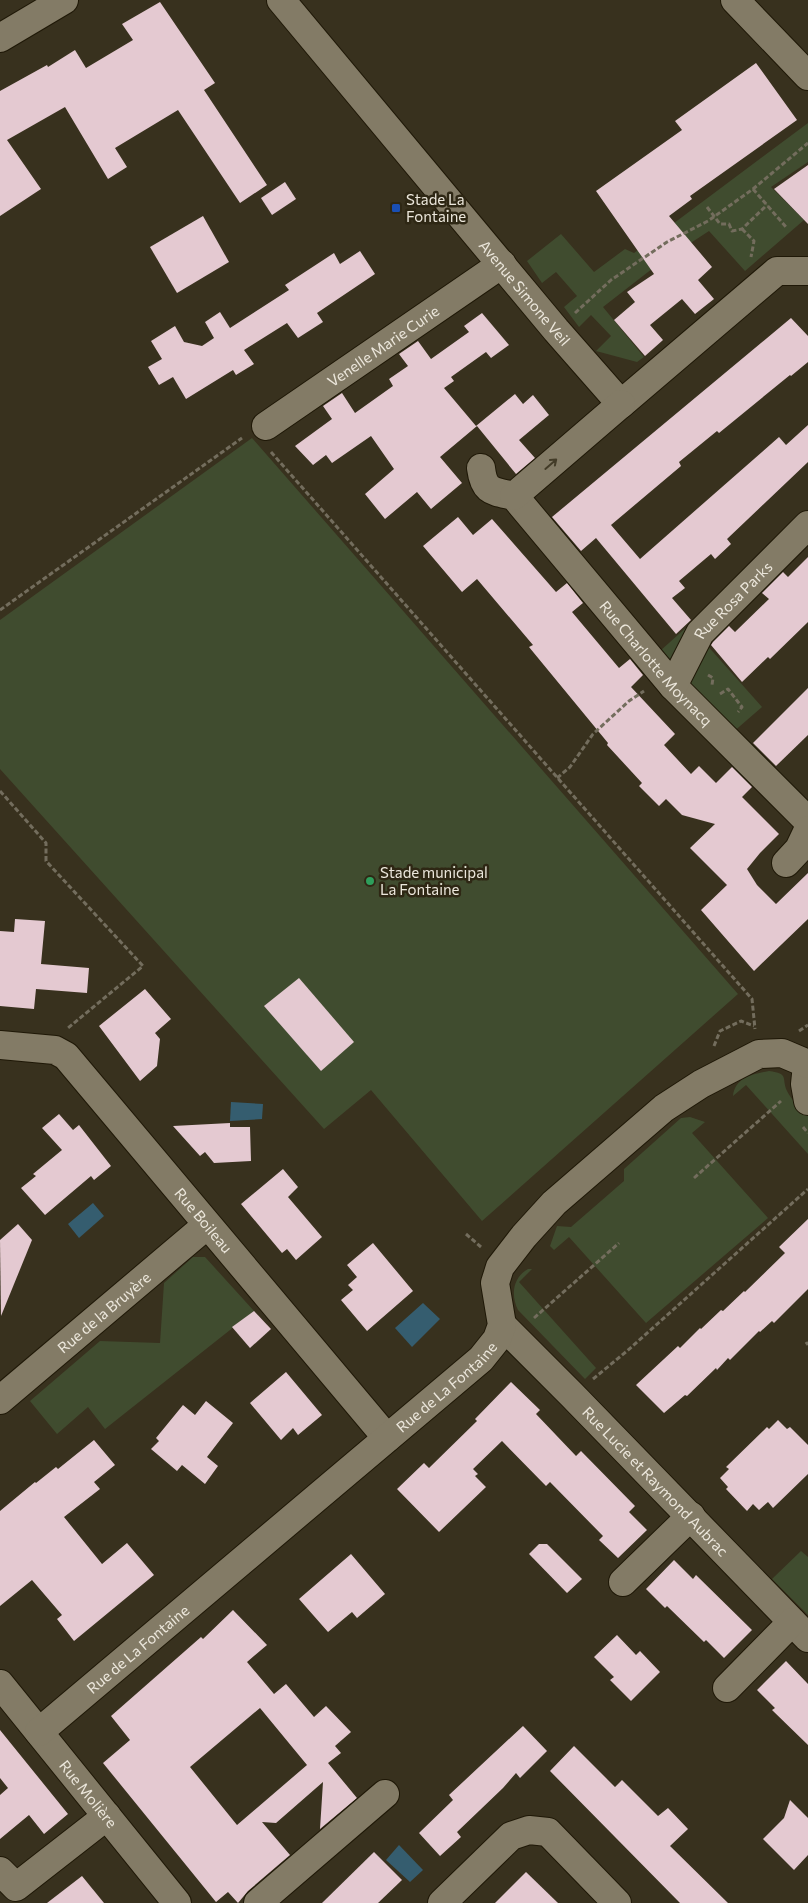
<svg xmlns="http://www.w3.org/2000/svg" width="808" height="1903" viewBox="0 0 808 1903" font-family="Commissioner,sans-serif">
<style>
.green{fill:#404c2f}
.water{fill:#355d6f}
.building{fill:#e4c9d1;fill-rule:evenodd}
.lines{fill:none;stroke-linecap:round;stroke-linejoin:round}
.minor-casing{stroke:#1f1807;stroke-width:30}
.path{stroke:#736d5d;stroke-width:3;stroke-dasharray:5 2.5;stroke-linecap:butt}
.minor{stroke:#837b66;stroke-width:28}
.oneway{stroke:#433c28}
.transit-dot{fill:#1a4fb4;stroke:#2e2714;stroke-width:2}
.leisure-dot{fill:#2e9e5b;stroke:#2e2714;stroke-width:2}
.labels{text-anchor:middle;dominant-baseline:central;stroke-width:5;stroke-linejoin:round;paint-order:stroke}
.poi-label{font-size:15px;fill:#ece7dc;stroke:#2e2714;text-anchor:start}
.street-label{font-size:15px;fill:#ece7dc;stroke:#2e2714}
</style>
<rect width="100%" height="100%" fill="#38311e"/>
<g class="green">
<polygon points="808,123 808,162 771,187 804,220 745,271 709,231 657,265 603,307 644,357 637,362 596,351 611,336 591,315 579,327 564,307 577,296 556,272 542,283 527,261 561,234 594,272 625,249 634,253"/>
<polygon points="252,438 738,994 482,1221 371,1090 324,1129 0,769 0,620"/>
<polygon points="689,625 762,707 732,733 660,651"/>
<path d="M 769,1071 C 790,1074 781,1078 787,1091 C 791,1100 802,1109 808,1116 L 808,1154 L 746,1085 L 733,1096 C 735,1077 753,1074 769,1071 Z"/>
<polygon points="690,1117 705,1122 692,1133 768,1218 646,1323 569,1237 554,1250 550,1246 557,1226 571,1227 624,1181 624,1169 681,1118"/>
<polygon points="193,1257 205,1257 254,1311 105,1429 88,1407 57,1434 30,1401 100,1341 160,1343 164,1283"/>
<path d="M 528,1269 L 532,1269 L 519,1282 L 596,1368 L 585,1379 L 518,1310 C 511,1296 512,1278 528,1269 Z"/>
<polygon points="801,1551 808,1557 808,1615 772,1579"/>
</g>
<g class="water">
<polygon points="231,1102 263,1104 262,1119 230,1121"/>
<polygon points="93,1203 104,1216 79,1238 68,1224"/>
<polygon points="423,1303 440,1319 412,1347 395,1328"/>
<polygon points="399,1845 423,1870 410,1882 386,1860"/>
</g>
<g class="building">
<polygon points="160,2 215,83 204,90 267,185 240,203 178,110 115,148 127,167 108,179 65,107 7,140 41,189 0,216 0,91 47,65 48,67 75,50 86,68 133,40 122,24"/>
<polygon points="756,63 797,120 690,196 692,199 669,216 712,267 698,280 714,299 695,314 682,299 650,325 663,340 645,356 614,320 635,302 627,292 654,274 596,191 682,130 675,121"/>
<polygon points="808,165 808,224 774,189"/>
<polygon points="285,182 296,199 272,215 261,198"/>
<polygon points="203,216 229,262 177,293 150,247"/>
<polygon points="360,251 375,274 317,313 323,322 298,338 287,323 244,350 254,364 236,375 233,370 186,399 173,377 159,385 148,367 162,359 151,341 175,326 184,342 202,346 214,338 205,322 220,312 230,328 289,290 285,285 334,253 340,264"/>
<polygon points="482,313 509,345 491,358 486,352 451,377 454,381 444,388 476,426 515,394 523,404 533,395 549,415 519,440 535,458 516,474 477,426 440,457 462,483 431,509 417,492 385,519 365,494 394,469 371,436 332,463 326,455 313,465 295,446 332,419 323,406 342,393 355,413 393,386 389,379 408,366 399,354 418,341 431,359 469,332 464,326"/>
<polygon points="791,318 808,336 808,362 791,376 790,375 719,433 717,431 679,462 681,466 611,525 640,559 779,437 786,445 808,425 808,462 727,539 731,544 715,559 711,554 679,581 685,588 672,598 691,620 676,634 596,538 581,551 552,517"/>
<polygon points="458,517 473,535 492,519 556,592 567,583 583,603 572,612 619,668 630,659 643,675 631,687 675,734 664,745 691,774 699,766 716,783 732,767 752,787 742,797 779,834 760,853 747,869 757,885 776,904 808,873 808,919 754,971 701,910 727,885 690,848 715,824 682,815 666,799 659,806 639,786 642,783 607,745 608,743 529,647 533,645 477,579 462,592 423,546"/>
<polygon points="808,557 808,622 770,659 768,657 742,682 711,645 713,642 729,626 735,632 769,599 762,593 783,572 788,577"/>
<polygon points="808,688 808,735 776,766 753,743"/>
<polygon points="15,919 45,921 41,964 89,968 87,993 36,989 34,1009 0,1006 0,931 14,932"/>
<polygon points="299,978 354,1042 321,1071 264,1006"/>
<polygon points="145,989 171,1019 155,1033 160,1039 157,1066 140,1081 99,1026"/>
<polygon points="59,1114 73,1130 79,1125 111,1166 94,1180 91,1176 45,1215 21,1188 36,1176 33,1174 62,1150 42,1128"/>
<polygon points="230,1123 230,1127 250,1127 251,1161 214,1163 205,1152 200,1156 173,1126"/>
<polygon points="283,1169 298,1187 288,1197 322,1237 296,1260 287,1249 282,1253 241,1204"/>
<polygon points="808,1219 808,1289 774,1323 772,1321 760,1332 759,1331 730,1360 728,1358 717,1370 716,1368 687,1396 685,1395 664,1413 636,1385 678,1346 680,1348 700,1328 701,1329 721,1310 723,1311 744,1291 745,1292 785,1253 779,1247"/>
<polygon points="18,1224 32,1240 1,1316 0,1240"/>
<polygon points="373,1243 413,1291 367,1331 341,1300 353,1290 348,1285 357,1277 347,1265"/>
<polygon points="254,1311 271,1329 250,1348 232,1327"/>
<polygon points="286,1372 322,1415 298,1435 293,1428 281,1440 250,1403"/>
<polygon points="511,1382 540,1410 536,1414 576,1456 581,1451 635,1506 629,1512 647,1530 618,1558 599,1540 603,1536 550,1482 546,1486 502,1441 473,1469 478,1474 475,1476 486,1487 439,1532 397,1489 424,1463 429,1468 477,1421 475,1419"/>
<polygon points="206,1401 233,1423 207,1457 218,1466 205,1484 182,1465 177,1471 151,1449 159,1441 156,1438 183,1405 195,1415"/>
<polygon points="778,1420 787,1429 790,1427 808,1445 808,1474 773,1508 768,1502 759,1510 753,1504 747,1511 726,1489 728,1487 720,1478 729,1469 726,1467 767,1427 769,1429"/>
<polygon points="94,1440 115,1465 94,1482 100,1489 64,1517 102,1564 127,1543 154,1575 74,1641 57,1619 62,1615 32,1580 0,1606 0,1511 35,1482 36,1483 56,1467 58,1469"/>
<polygon points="539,1544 547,1544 582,1579 567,1593 529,1554"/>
<polygon points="351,1554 385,1594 357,1618 352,1612 328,1632 299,1599"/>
<polygon points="674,1560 693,1579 696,1575 752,1630 724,1658 706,1640 704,1642 667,1606 665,1608 646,1589"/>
<path d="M 233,1610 L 267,1645 L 247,1662 L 274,1694 L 286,1684 L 314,1717 L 326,1706 L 351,1732 L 335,1746 L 341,1753 L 328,1763 L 357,1798 L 320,1829 L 323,1782 L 276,1823 L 262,1822 L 290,1855 L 248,1891 L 238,1903 L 228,1892 L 216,1902 L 103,1763 L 130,1740 L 111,1716 L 201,1637 L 203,1639 ZM 260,1708 L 307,1765 L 237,1825 L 190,1767 Z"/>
<polygon points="617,1635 636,1655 640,1651 660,1672 631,1701 610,1680 614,1677 594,1657"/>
<polygon points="786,1661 808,1684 808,1745 772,1710 775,1708 757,1690"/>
<polygon points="523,1726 547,1751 520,1778 516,1773 503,1788 457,1832 461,1837 440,1856 419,1833 453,1800 449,1795"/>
<polygon points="0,1730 68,1814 44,1834 29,1815 0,1839 0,1795 8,1788 0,1778"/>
<polygon points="574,1746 615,1787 622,1780 658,1816 668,1808 688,1829 670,1846 728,1903 680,1903 550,1771"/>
<polygon points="790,1800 808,1818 808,1855 794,1870 763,1839 784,1818"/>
<polygon points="374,1852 402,1880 378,1903 322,1903"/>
<polygon points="526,1872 558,1903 495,1903"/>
<polygon points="82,1876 104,1903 47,1903"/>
</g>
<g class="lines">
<defs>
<g id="minor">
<path id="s1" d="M 281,0 L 556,330 L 621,404 L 777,271 L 808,271"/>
<polyline points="735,0 808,76"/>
<polyline points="0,38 64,0"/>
<path id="s2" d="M 266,426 L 502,264"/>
<path id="s3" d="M 481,468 C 484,492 492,491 514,496 L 673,686 L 808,821"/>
<polyline points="514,496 621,404"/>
<path id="s4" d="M 673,686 L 700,633 L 808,525"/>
<polyline points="786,863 799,849 808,830"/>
<path id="s5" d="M 0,1045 L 55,1050 L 66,1056 L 387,1438"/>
<polyline points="807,1065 805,1084 808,1101"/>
<path id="s6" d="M 502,1325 L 572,1395 L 808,1638"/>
<path id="s7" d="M 0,1400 L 207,1225"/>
<polyline points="623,1582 691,1516"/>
<path id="s8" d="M 0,1684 L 177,1903"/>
<polyline points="727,1688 792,1622"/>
<path id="s9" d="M 39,1732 L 481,1359 L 497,1339 L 502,1325 L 495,1283 L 500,1267 L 524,1236 L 554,1203 L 664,1108 L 701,1084 L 759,1054 L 782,1053 L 808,1064"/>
<polyline points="0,1871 16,1887 107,1816"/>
<polyline points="258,1903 385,1794"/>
<polyline points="442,1903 511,1836 529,1830 548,1832 617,1903"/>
</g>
</defs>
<use href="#minor" class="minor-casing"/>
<g class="path">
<polyline points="753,189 786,227"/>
<polyline points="707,207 720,224 729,224 732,231 742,229 767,205"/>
<polyline points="742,229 754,241 751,257"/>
<polyline points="575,313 611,280 667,242 708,221 753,189 808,143"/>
<polyline points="271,452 752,999 755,1029"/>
<polyline points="0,610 242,438"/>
<polyline points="708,675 713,678 712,685"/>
<polyline points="720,694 728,689 742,707 738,712"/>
<polyline points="557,778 570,767 593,734 629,701 644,691"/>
<polyline points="0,791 46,843 46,861 143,966 68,1028"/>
<polyline points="799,1031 808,1025"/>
<polyline points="714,1046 720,1031 741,1021 754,1026"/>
<polyline points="803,1127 808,1133"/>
<polyline points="694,1178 781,1101"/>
<polyline points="466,1234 481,1247"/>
<polyline points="534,1318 619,1243"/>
<polyline points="806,1342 808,1345"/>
<polyline points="593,1379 627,1351 808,1189"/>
</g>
<use href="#minor" class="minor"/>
</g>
<defs><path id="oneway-shaft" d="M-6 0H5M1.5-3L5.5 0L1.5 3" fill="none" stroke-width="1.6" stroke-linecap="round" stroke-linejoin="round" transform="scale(1.25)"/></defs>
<use class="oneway" href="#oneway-shaft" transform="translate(551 464) rotate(-41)"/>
<rect class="transit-dot" x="391" y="203" width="10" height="10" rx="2.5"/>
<circle class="leisure-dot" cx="370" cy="881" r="5"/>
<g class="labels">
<g class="poi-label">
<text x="406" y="199">Stade La<tspan x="406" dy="17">Fontaine</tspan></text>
<text x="380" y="872">Stade municipal<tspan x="380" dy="17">La Fontaine</tspan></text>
</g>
<g class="street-label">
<text stroke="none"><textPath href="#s1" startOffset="381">Avenue Simone Veil</textPath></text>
<text stroke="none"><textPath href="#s2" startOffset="142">Venelle Marie Curie</textPath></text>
<text stroke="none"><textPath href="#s4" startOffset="106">Rue Rosa Parks</textPath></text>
<text stroke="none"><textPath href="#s3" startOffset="268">Rue Charlotte Moynacq</textPath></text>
<text stroke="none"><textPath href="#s5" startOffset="282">Rue Boileau</textPath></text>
<text stroke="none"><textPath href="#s7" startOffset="136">Rue de la Bruyère</textPath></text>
<text stroke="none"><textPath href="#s9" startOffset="534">Rue de La Fontaine</textPath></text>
<text stroke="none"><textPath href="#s6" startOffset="219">Rue Lucie et Raymond Aubrac</textPath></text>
<text stroke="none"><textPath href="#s9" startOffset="129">Rue de La Fontaine</textPath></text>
<text stroke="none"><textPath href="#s8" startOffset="141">Rue Molière</textPath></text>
</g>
</g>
</svg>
